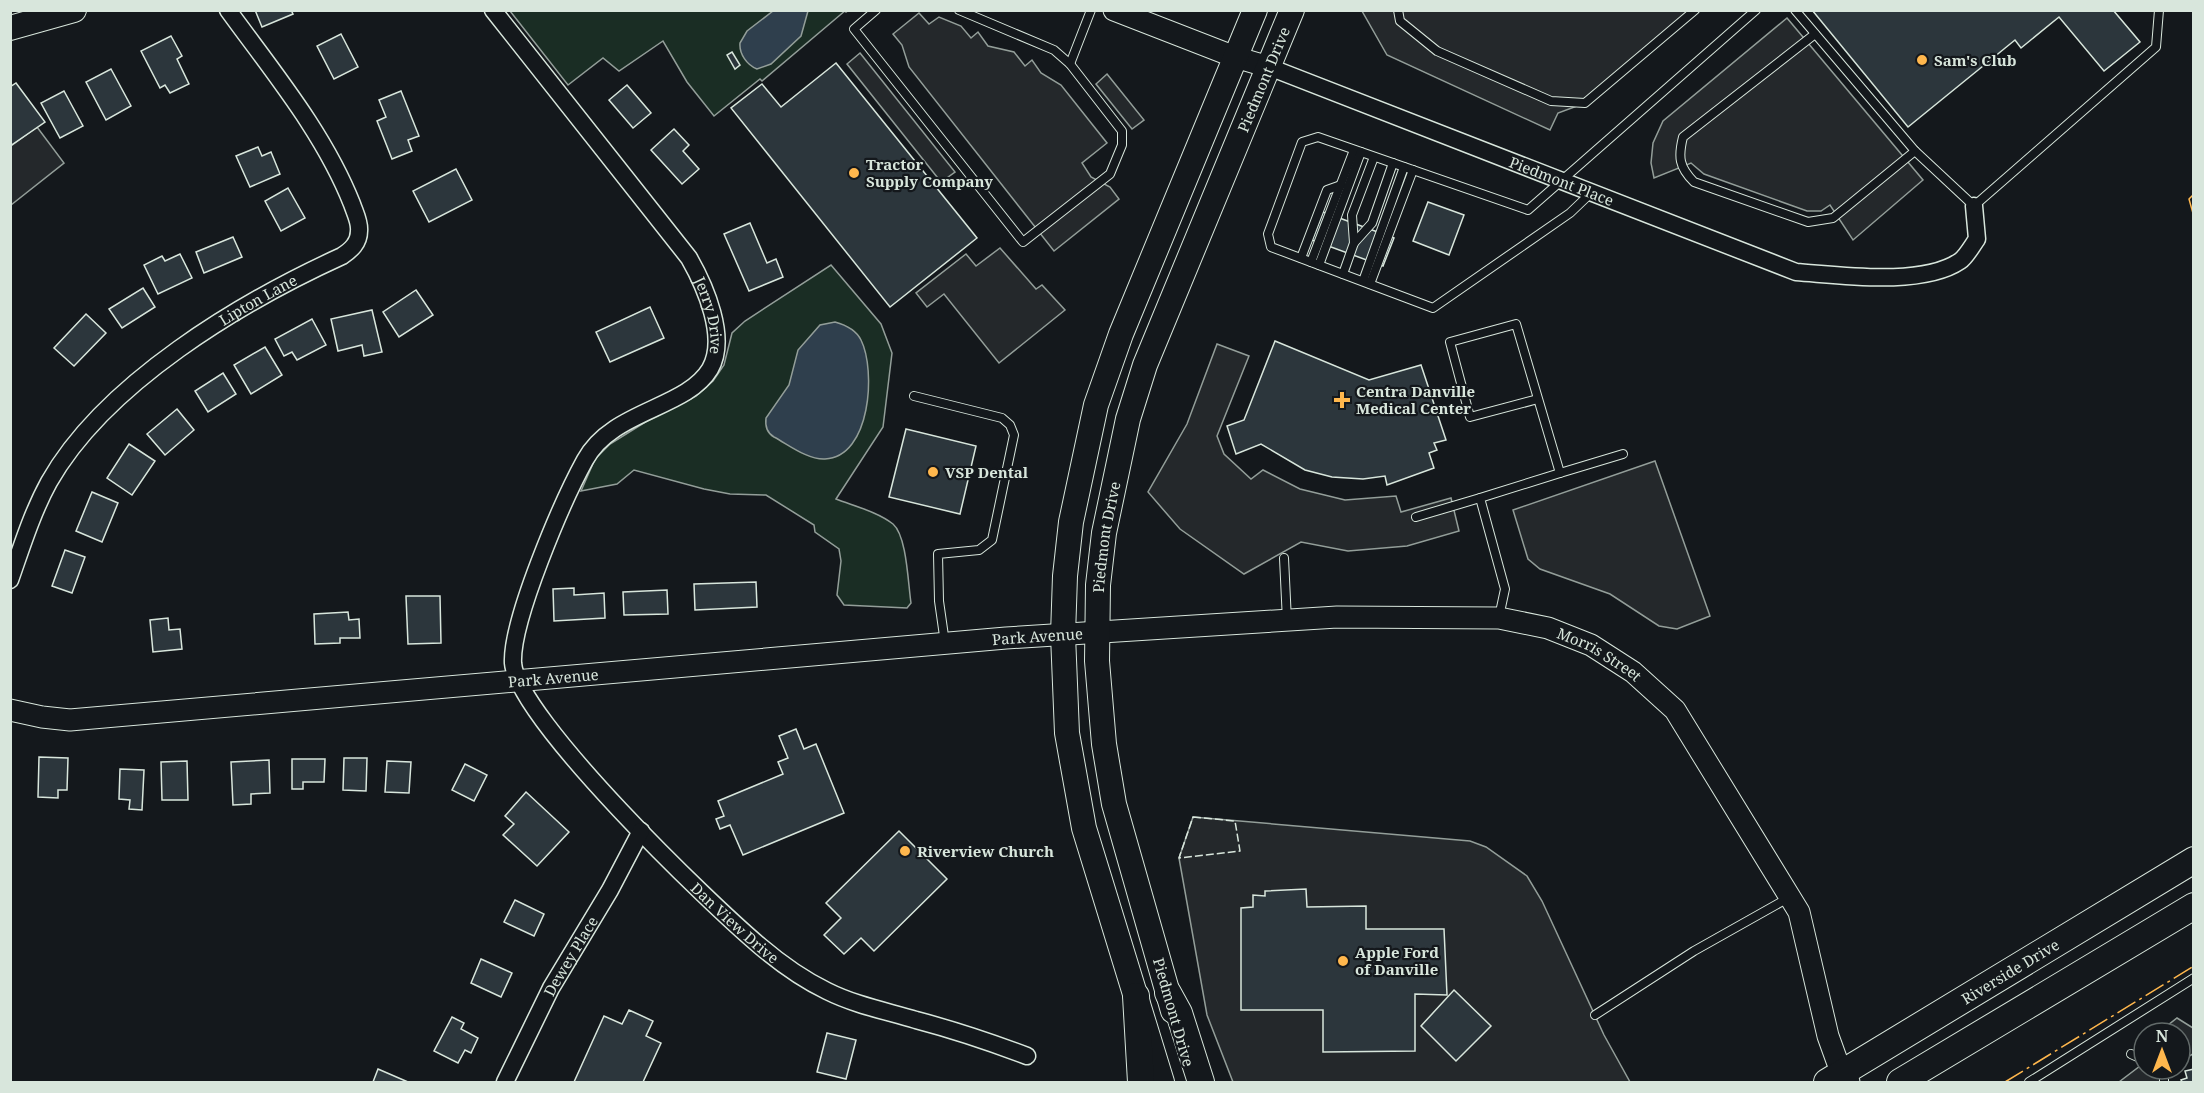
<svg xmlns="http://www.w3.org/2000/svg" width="2204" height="1093" viewBox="0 0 2204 1093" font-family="'Noto Serif',serif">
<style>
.green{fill:#1a2d24;stroke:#939e99;stroke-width:1.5}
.parking{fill:#24282b;stroke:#939e99;stroke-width:1.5}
.water{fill:#2f3f4d;stroke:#939e99;stroke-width:1.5}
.building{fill:#2c363c;stroke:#d8e6dc;stroke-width:1.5}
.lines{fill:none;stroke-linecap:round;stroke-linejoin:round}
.service-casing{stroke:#d8e6dc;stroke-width:10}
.minor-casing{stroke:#d8e6dc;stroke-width:19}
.tertiary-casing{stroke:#d8e6dc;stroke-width:23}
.secondary-casing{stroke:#d8e6dc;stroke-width:26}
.primary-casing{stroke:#d8e6dc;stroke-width:28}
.service{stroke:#14181c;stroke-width:8}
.minor{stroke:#14181c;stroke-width:16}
.tertiary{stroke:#14181c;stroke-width:21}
.secondary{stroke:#14181c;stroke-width:24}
.primary{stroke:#14181c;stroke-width:26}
.fence{stroke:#d8e6dc;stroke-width:1.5;stroke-dasharray:8 3;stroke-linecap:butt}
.wall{stroke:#d8e6dc;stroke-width:3}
.power{stroke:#ffb74d;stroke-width:1.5;stroke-dasharray:21 4.5 3 4.5;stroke-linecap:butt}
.poi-dot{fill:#ffb74d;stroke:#14181c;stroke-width:2}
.labels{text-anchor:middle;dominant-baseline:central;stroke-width:4.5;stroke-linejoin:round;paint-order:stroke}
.poi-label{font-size:15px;font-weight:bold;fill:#d8e6dc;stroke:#14181c;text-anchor:start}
.street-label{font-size:15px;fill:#d8e6dc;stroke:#14181c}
</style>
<rect width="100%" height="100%" fill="#14181c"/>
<g class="green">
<polygon points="846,10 762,81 760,79 714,116 687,82 663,41 619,71 603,58 568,85 510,11"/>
<path d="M 831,265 L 881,324 L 892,353 L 883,427 L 836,499 C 854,506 878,512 893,524 C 907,536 908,584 911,603 L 907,608 L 844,605 L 837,595 L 841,561 L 839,549 L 815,532 L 814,525 L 766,495 L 730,494 L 704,489 L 634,470 L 617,484 L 581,491 L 595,459 L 610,444 L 647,421 L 696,396 L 713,381 L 724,365 L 732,333 L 745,321 Z"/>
</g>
<g class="parking">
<polygon points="1362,11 1695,11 1585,103 1558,113 1550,130 1387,55"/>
<polygon points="919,13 929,24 939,17 961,26 971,38 978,32 988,46 1014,52 1025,66 1032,60 1041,73 1061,85 1107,143 1082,163 1091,177 1110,187 1119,199 1054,251 909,67 902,45 893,34"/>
<polygon points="1787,18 1923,180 1853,240 1830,205 1821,211 1807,211 1704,174 1691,163 1654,178 1651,163 1653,143 1663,121"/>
<polygon points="860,53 955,172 941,182 847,64"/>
<polygon points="1107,74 1144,120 1132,129 1096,84"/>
<polygon points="37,127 64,163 11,205 11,146"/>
<polygon points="1000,248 1036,289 1042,285 1065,310 999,363 944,294 927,307 916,293 966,254 976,266"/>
<polygon points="1217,344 1249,356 1217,436 1224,454 1251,479 1263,470 1300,489 1345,500 1396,496 1401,512 1451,498 1459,531 1407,546 1348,551 1301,542 1244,574 1180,529 1148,492 1187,424"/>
<polygon points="1655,461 1710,616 1677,629 1659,626 1610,594 1540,569 1528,559 1513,510"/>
<polygon points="1193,817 1470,841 1486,847 1527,876 1542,901 1604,1035 1630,1082 1233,1082 1207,1015 1179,858"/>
<polygon points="2177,1018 2193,1028 2193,1054 2180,1061 2180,1033 2158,1033"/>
<polygon points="2144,1063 2144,1069 2170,1069 2160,1082 2119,1082"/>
</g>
<g class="water">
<path d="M 773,11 L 808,11 L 801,36 L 771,64 L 757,69 C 747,65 739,54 740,43 L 747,31 Z"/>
<path d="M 835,322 C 846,325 856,330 861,340 C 876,370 871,457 825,459 C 808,460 789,445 774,437 C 767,433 765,426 766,418 L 789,385 L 798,350 L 820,325 Z"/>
</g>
<g class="building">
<polygon points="255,10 291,10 293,14 262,27"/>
<polygon points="1812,10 2113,10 2140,42 2104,71 2059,17 2021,48 2015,40 1908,127"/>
<polygon points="341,34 358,67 334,79 317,46"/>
<polygon points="171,36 182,56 177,59 189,84 170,93 165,85 160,88 141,51"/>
<polygon points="732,52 740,65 735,69 727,55"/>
<polygon points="836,63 977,238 890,307 731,108 762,84 781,107"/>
<polygon points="111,69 131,106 106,120 86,82"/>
<polygon points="16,83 45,122 10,146 10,87"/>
<polygon points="627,85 651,113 633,128 609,100"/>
<polygon points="64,91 83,126 60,138 41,103"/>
<polygon points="401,91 419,136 408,140 412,151 392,159 377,121 386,117 379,100"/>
<polygon points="674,129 689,145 683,151 699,169 682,184 651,150"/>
<polygon points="258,147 262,156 271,152 280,174 250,187 236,156"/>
<polygon points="456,169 472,200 429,222 413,191"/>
<polygon points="288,188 305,218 281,231 265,201"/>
<polygon points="1428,202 1464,215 1449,255 1413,241"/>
<polygon points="1323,212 1394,238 1383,266 1312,240"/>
<polygon points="750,223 767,263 776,259 783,277 749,291 724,234"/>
<polygon points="233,237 242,257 204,273 196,252"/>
<polygon points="180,254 192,278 158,294 144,265 162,256 165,261"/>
<polygon points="143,288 155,307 122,328 109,309"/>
<polygon points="416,290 433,315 399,337 383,312"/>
<polygon points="650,307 664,338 610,362 596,332"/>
<polygon points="372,310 382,352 364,356 362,345 338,351 331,319"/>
<polygon points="86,314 106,333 74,366 54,348"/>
<polygon points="312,319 326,345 297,360 292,352 284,356 275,339"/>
<polygon points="1275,341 1369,380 1421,365 1446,440 1434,443 1437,450 1429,453 1434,468 1387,485 1385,476 1363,479 1332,477 1305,470 1261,444 1236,454 1227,426 1244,420"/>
<polygon points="265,347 282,375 251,394 234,365"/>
<polygon points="223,373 236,394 208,412 195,391"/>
<polygon points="177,409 194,430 165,455 147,434"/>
<polygon points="906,429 976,446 960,514 889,497"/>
<polygon points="129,444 155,461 132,495 107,478"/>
<polygon points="92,492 118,503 102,542 76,531"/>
<polygon points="65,550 85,557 72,593 52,586"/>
<polygon points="756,582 757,607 695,610 694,584"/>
<polygon points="574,588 574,595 604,593 605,618 554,621 553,589"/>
<polygon points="667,590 668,614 624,615 623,592"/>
<polygon points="406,596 440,596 441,643 408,644"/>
<polygon points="348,612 349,620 359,619 360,638 340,638 340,643 315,644 314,614"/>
<polygon points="168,618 169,630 180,629 182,649 153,652 150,620"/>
<polygon points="796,729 804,749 816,744 844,813 743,855 730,825 720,829 716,819 724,816 718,801 783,774 778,762 788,758 779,736"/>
<polygon points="39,757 68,758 67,790 58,790 58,798 38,797"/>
<polygon points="344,758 367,758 366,791 343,790"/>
<polygon points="292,759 325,759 324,782 303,782 303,789 292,789"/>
<polygon points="269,760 270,793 251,794 251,804 233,805 231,762"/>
<polygon points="187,761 188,800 162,800 161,762"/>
<polygon points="387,761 411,762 409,793 385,792"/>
<polygon points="465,764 487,775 474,801 452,790"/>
<polygon points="120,769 144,770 142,810 129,809 130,800 119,799"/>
<polygon points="526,792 569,832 537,866 503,835 514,824 505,816"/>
<polygon points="899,831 947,879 874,951 861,938 844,954 824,935 841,918 826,903"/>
<polygon points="1306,889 1307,907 1366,906 1366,929 1444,929 1447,995 1415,994 1415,1051 1323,1052 1323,1010 1241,1010 1241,908 1253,907 1253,895 1265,896 1265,891"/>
<polygon points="515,900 544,914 534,936 504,922"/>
<polygon points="481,959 512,973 501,997 471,983"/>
<polygon points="1454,990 1491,1026 1456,1061 1421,1026"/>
<polygon points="629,1010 653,1021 646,1036 661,1043 643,1082 574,1082 604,1016 622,1024"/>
<polygon points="452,1017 464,1023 461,1029 478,1038 471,1053 465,1050 458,1063 434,1051"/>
<polygon points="827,1033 856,1040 846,1079 817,1072"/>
<polygon points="378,1069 408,1082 373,1082"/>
<polygon points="2194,1069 2194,1082 2182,1082 2181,1080 2187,1078 2185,1071"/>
</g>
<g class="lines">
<defs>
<g id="service">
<polyline points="876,10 854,29 1023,242 1110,174 1122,145 1122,131 1070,64 1054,50 959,10"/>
<polyline points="1398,10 1400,21 1437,51 1551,101 1585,103 1695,10"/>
<polyline points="1795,10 1915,151 1974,206 2156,47 2159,10"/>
<path d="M 1815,34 L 1683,137 C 1678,157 1679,167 1694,182 L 1808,222 L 1833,218 L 1915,151"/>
<polyline points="1070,64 1091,10"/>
<polyline points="1592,192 1570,213 1433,308 1271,247 1268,234 1302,142 1318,137 1528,210 1756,10"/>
<polyline points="1354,243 1352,215 1374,157"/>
<polyline points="1301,258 1327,190 1341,185"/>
<polyline points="1311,262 1354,150"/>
<polyline points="1319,265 1361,152"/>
<polyline points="1343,274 1354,243 1372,223 1393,163"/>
<polyline points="1363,281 1404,167"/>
<polyline points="1370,284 1413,170"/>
<polyline points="914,396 1002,418 1010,425 1014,435 992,540 979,550 938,554 939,601 945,643"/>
<polyline points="1560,473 1623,454"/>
<polyline points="1416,517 1480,498"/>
<polyline points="1284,558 1287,621"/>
<polyline points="1499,617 1505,589 1480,498 1560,473 1516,324 1450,342 1470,417 1538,399"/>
<polyline points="1595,1015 1694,951 1790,897"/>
<polyline points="2131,1054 2144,1060"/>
<polyline points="2180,1061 2185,1047"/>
<polyline points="2029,1082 2194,978"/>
<polyline points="2164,1082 2164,1074 2170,1069"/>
</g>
<g id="minor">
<path id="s1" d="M 493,10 L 689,258 C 705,286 728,338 710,369 C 686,409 612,410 585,460 C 563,500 511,620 513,663 C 517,718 711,905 760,946 C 780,963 804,980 827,991 C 855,1005 886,1011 916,1020 C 954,1030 990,1042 1027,1056"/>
<path id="s2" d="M 1269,67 L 1796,272 C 1840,275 1922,287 1960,261 C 1966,257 1972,246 1977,239 L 1974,206"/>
<path id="s3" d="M 10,580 C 22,546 32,513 49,482 C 105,383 241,302 342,256 C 351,250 359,243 359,231 C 360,222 355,213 352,204 C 324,133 273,72 228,10"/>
<path id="s4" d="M 505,1082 L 551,988 L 610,890 L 641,831"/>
</g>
<g id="tertiary">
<polyline points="1114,10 1235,57 1269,67"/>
<path id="s5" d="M 10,710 L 42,717 L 70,720 L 1006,638 L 1337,617 L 1499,618 L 1548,628 L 1591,645 L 1633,672 L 1675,710 L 1799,912 L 1828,1036 L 1837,1061 L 1849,1082"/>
</g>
<g id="secondary">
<polyline points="10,28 74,10"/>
<path id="s6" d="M 1173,1011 L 1114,804 L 1104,744 L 1097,661 L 1098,585 L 1104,533 L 1128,419 L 1145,365 L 1292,10"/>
<polyline points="1162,1082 1084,828 1067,733 1063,635 1065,576 1071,522 1096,405 1121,334 1255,10"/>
</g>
<g id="primary">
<polyline points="1168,993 1179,1013 1201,1082"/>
<polyline points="1136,996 1141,1082"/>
<path id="s7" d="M 1827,1082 L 2194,860"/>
<polyline points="1900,1082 2194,906"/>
</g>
</defs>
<use href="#service" class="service-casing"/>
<use href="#minor" class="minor-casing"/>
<use href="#tertiary" class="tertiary-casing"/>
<use href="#secondary" class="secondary-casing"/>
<use href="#primary" class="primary-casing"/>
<use href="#service" class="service"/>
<use href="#minor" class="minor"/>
<use href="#tertiary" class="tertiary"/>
<use href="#secondary" class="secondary"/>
<use href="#primary" class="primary"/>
<polygon class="fence" points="1193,817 1235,821 1240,851 1179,858"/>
<polyline class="wall" points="846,11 846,10"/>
<g class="power">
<polyline points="2194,194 2189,199 2194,217"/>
<polyline points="2005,1082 2194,966"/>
</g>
</g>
<g class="poi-dot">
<circle cx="1922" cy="60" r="6"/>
<circle cx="854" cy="173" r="6"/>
<path d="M1339 391h6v6h6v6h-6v6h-6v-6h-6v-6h6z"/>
<circle cx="933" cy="472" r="6"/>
<circle cx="905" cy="851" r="6"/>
<circle cx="1343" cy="961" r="6"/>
</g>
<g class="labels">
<g class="poi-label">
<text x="1934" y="60">Sam's Club</text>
<text x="866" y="164">Tractor<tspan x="866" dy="17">Supply Company</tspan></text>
<text x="1356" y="391">Centra Danville<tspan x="1356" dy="17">Medical Center</tspan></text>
<text x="945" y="472">VSP Dental</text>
<text x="917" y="851">Riverview Church</text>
<text x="1355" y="952">Apple Ford<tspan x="1355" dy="17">of Danville</tspan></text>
</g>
<g class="street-label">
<text stroke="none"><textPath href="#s6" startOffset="970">Piedmont Drive</textPath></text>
<text stroke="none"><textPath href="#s2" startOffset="314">Piedmont Place</textPath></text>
<text stroke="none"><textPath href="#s3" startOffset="386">Lipton Lane</textPath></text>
<text stroke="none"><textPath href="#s1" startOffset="378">Jerry Drive</textPath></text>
<text stroke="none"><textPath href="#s6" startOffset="484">Piedmont Drive</textPath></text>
<text stroke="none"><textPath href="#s5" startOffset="1032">Park Avenue</textPath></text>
<text stroke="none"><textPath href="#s5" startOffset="1602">Morris Street</textPath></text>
<text stroke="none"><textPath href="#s5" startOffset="546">Park Avenue</textPath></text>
<text stroke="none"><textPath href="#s1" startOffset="1152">Dan View Drive</textPath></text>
<text stroke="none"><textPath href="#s4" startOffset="142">Dewey Place</textPath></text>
<text stroke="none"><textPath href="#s7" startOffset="214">Riverside Drive</textPath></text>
<text transform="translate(1174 1012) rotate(74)">Piedmont Drive</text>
</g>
</g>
<rect width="2204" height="1093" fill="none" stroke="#d8e6dc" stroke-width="24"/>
<g transform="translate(2162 1051)"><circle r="28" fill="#14181c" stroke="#626a69" stroke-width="1.5"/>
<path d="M0-4.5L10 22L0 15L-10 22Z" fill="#ffb74d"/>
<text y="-9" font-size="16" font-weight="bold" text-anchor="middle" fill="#d8e6dc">N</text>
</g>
</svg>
